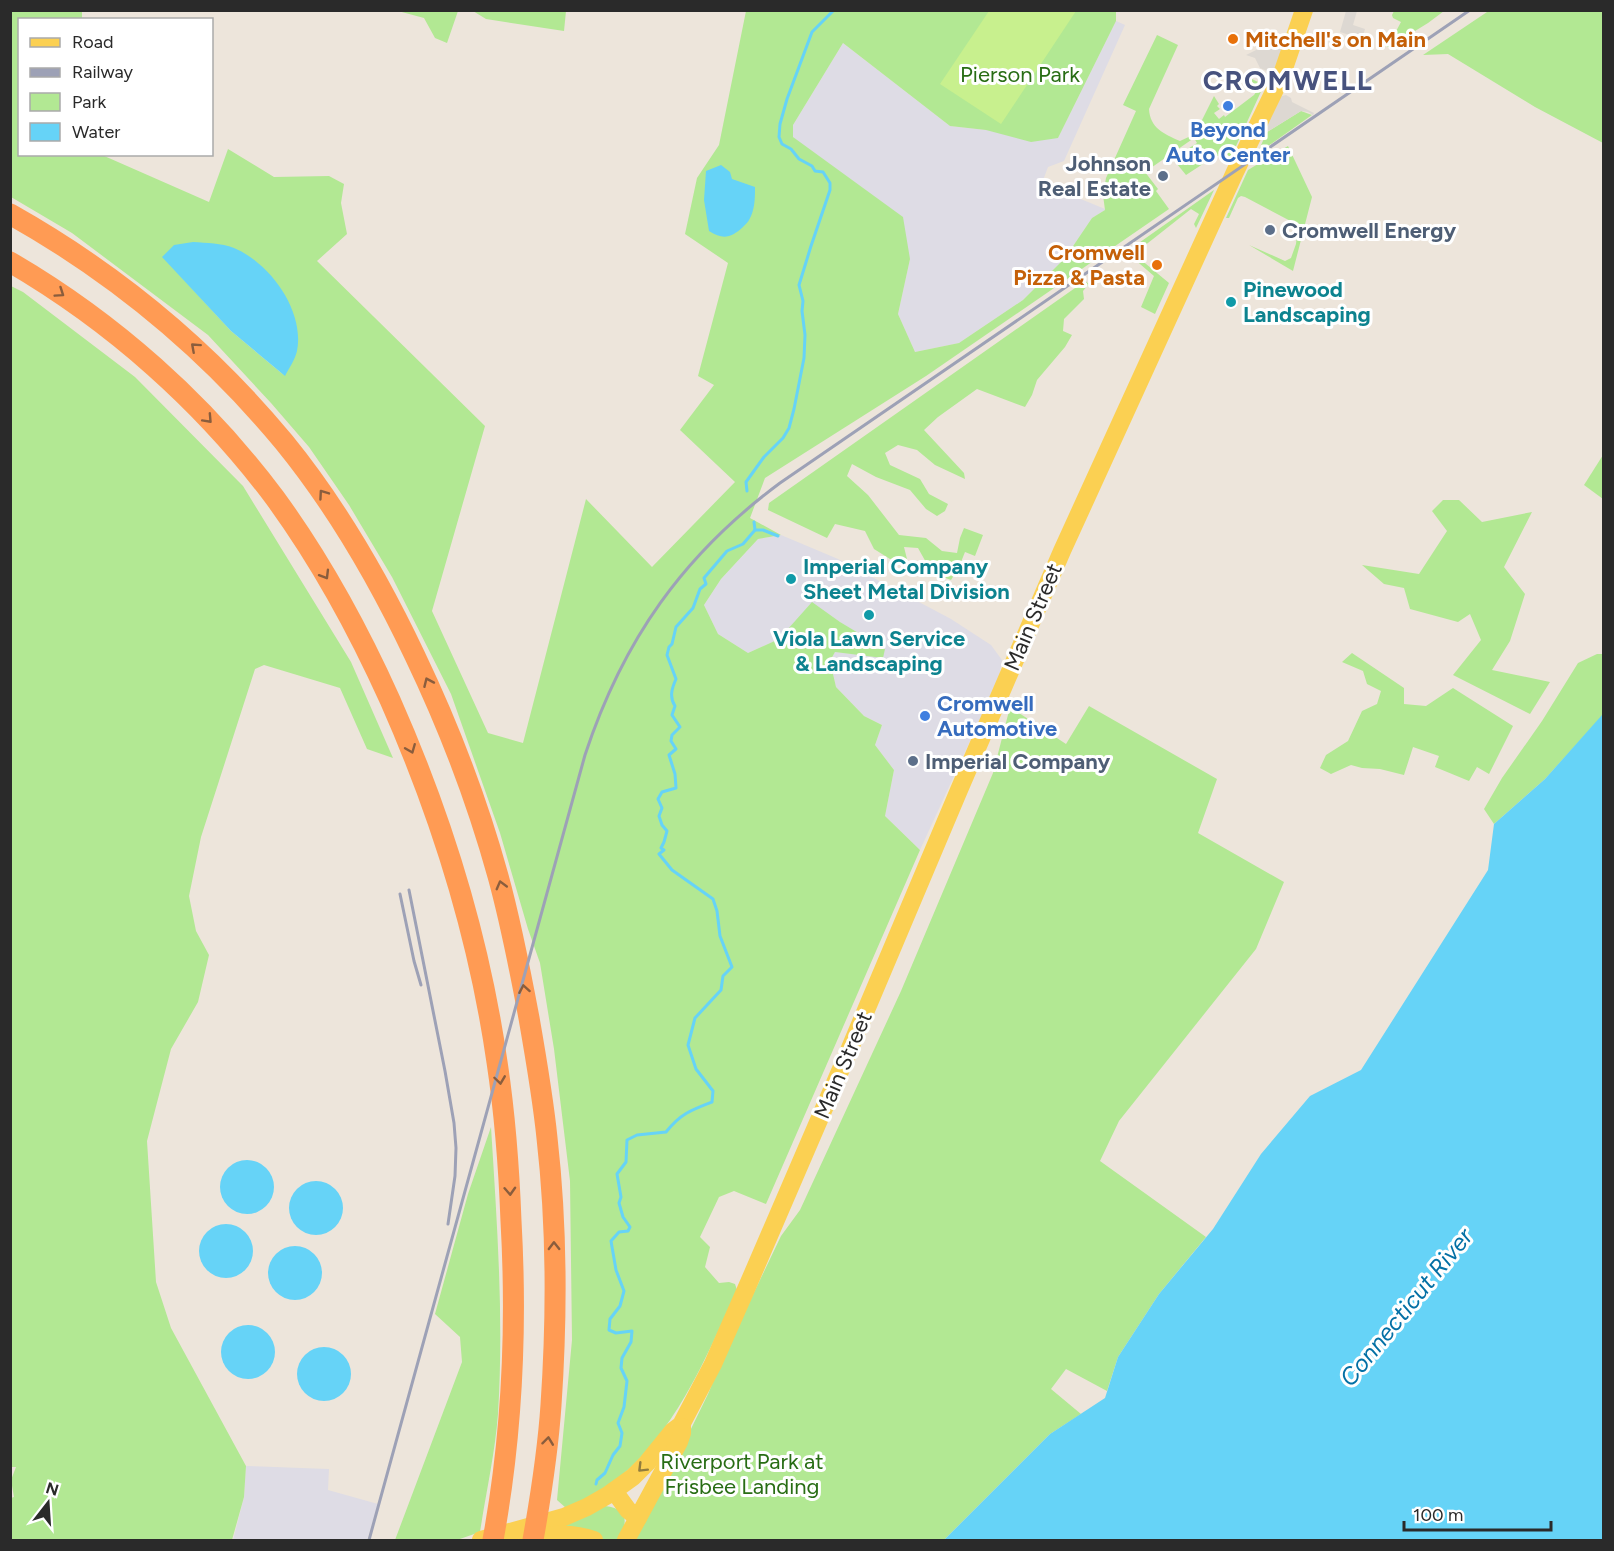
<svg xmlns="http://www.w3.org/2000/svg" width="1614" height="1551" viewBox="0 0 1614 1551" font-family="Figtree,sans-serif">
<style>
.industrial{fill:#dedce5}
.green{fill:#b2e893;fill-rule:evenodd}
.pitch{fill:#c8f08e}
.plaza{fill:#ddd8d2}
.water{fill:#66d3f7}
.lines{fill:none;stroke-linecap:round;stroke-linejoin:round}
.stream{stroke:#66d3f7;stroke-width:3}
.primary{stroke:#fbd052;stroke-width:18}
.motorway{stroke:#ff9b54;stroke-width:21}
.rail{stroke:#9da1b6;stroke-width:3}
.oneway{stroke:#8a5d3d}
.oneway2{stroke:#927d3e}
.food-dot{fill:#e8710a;stroke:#fff;stroke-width:2}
.shop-dot{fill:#3f7fe0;stroke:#fff;stroke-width:2}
.service-dot{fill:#5c6f8a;stroke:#fff;stroke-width:2}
.culture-dot{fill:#0f9aa8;stroke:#fff;stroke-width:2}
.labels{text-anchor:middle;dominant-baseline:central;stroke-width:6;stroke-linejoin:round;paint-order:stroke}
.food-label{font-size:22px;font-weight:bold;fill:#c56008;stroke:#fff;text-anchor:start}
.park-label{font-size:22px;fill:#286d14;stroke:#fff}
.shop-label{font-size:22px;font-weight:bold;fill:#366cbe;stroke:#fff}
.service-label{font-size:22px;font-weight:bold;fill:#4e5e75;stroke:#fff;text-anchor:start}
.culture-label{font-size:22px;font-weight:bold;fill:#0d838f;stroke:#fff;text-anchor:start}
.street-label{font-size:22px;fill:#2a2a2a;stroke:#fff}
.water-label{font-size:24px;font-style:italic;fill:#0370a5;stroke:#fff}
.district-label{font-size:28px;font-weight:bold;letter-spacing:1.5px;fill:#47527e;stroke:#fff}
</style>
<rect width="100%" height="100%" fill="#ede5db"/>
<g class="industrial">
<polygon points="1116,21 1125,25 1064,161 1048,167 1042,183 1105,209 1105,210 1092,218 1065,258 1023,300 959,343 915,352 898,314 910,259 793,137 793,125 843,43 950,126 1058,138"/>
<polygon points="781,535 838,559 951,619 991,645 1002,660 999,678 920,850 885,816 894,770 875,745 882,725 864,716 836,687 830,661 835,652 882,657 840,622 812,603 779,639 748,653 718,634 704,605 721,579 758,539"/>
<polygon points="246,1466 329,1469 328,1490 378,1504 367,1540 233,1540 244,1497"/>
</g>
<g class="green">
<path d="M 11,10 L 82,11 L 82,19 L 20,20 L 20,154 L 102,155 L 209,202 L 228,149 L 274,177 L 329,176 L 344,184 L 341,203 L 347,234 L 317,261 L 485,426 L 432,611 L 488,733 L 523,743 L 586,499 L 652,567 L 735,482 L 680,430 L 714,385 L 698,376 L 728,263 L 685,234 L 697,178 L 719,145 L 746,11 L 1116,11 L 1116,21 L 1058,138 L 1031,142 L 986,130 L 950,126 L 843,43 L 793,125 L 793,137 L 903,217 L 910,259 L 898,314 L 915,352 L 959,343 L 1023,300 L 1065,258 L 1092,218 L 1105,210 L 1103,195 L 1106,178 L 1136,111 L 1123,105 L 1157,35 L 1178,45 L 1149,109 C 1150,128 1164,134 1180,141 L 1195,134 L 1214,96 L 1219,104 L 1217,106 L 1220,109 L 1214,113 L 1219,119 L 1224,115 L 1225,117 L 1254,95 L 1259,88 L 1251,81 L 1252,79 L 1264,85 L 1231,157 L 1224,153 L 1209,160 L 1186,175 L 1177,164 L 1187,158 L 1183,152 L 1197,143 L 1194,138 L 1145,172 L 1158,189 L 1156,191 L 1169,209 L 926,376 L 765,478 L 750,518 L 781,535 L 758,539 L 721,579 L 704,605 L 718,634 L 748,653 L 779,639 L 812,602 L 840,622 L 885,649 L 883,658 L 835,652 L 830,661 L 836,687 L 864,716 L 882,725 L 875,745 L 894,770 L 885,816 L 920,850 L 766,1204 L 734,1191 L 719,1197 L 700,1237 L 710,1247 L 705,1267 L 719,1283 L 729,1282 L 735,1284 L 737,1290 C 706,1358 673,1438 611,1484 C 598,1494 581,1501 566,1508 L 557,1500 L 572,1340 L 570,1181 L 554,1049 L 540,963 L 528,929 L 500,833 L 451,694 L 392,577 L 349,505 L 309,447 L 271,403 L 208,335 L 72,233 L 11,197 ZM 163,257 L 285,376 L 231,331 Z"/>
<polygon points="1490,10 1603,11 1603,143 1535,107 1448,54 1423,55"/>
<polygon points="398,11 458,10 458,11 447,43 435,38 424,18"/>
<polygon points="473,11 566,11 564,31 486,19"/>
<polygon points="1394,11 1394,10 1444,11 1428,23 1389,47 1382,45 1385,35 1387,34 1393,37 1401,22 1393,18 1392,15"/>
<polygon points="1301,111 1312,115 1257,154 1267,132"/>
<polygon points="1288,146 1312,197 1293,271 1249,245 1285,261 1291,258 1296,244 1298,225 1245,197 1241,196 1238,198 1229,218 1226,218 1248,170"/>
<polygon points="1214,190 1196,228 1194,224 1199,214 1191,209 1134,254 1169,283 1155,314 1141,307 1154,276 1126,252"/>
<polygon points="1085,281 1089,284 1083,291 1084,299 1064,319 1063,331 1072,335 1065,347 1037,380 1032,395 1025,407 977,389 938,417 924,430 964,473 965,479 935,465 917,450 898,445 885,453 890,465 920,479 929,494 948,504 945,511 937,516 926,509 910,490 876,477 852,464 847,476 868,495 899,535 926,538 942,551 957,553 960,538 964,528 983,535 975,556 965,552 959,567 951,580 932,573 918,548 904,547 907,559 890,559 874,549 865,531 835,524 827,538 768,510 769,503"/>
<polygon points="11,286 23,292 135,377 243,486 351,662 393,758 367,749 340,688 264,665 255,669 201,837 189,896 196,931 209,955 198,1002 171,1049 147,1141 156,1282 171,1328 246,1466 244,1497 232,1540 11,1540 11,1498 14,1497 11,1480 16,1467 11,1467"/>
<polygon points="1603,455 1604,499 1603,499 1584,485"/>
<polygon points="1443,500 1459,500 1482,522 1532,512 1504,567 1525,594 1510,641 1492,670 1550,682 1530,714 1453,675 1481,640 1470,614 1458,622 1410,609 1404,588 1384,584 1362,565 1419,574 1447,531 1432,511"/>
<polygon points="1352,653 1404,688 1404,704 1426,706 1453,688 1513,726 1489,774 1477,767 1469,781 1435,767 1439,756 1413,747 1404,775 1380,769 1362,768 1351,765 1331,774 1320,768 1326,755 1348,741 1362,711 1377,704 1381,691 1367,684 1363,671 1342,662"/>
<polygon points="1597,654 1603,654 1603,715 1545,779 1494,824 1484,809 1502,778 1542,721 1578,663"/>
<polygon points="1089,706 1217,779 1198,833 1284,882 1256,949 1119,1121 1100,1161 1206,1237 1159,1294 1118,1357 1107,1391 1066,1369 1051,1389 1081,1414 1050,1434 944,1540 635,1540 671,1470 708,1394 726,1351 781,1236 800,1210 901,991 993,773 1010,707 1066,744"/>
<path d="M 491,1127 C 497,1223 504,1319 498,1414 C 495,1453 486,1493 480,1532 L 457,1540 L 395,1540 L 462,1362 L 460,1337 L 435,1314 L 468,1194 Z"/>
<path d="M 605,1506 C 628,1509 627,1519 621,1538 L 617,1540 L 607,1540 L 549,1526 Z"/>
</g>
<polygon class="pitch" points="989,11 1076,11 1001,124 940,84"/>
<g class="plaza">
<polygon points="1346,11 1357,11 1353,25 1365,29 1362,39 1340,32"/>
<polygon points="1269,34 1285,40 1277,67 1267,71 1260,68 1255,58 1246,55 1260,48 1264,37"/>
<polygon points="1286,95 1291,98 1292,102 1314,113 1313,115 1308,112 1301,111 1267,132 1264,131 1279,99 1282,96"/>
</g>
<g class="water">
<path d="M 721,165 L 730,172 L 732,179 L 755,187 C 755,198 755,210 749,220 C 748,222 745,225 743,227 C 731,238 723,240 709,231 L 704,200 L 706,171 Z"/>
<path d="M 193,242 C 207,243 221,243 234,248 C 270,263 305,311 297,351 C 295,360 289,368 285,376 L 231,331 L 162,257 L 174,245 Z"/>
<polygon points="1602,715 1603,1540 944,1540 1050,1434 1105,1398 1118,1357 1159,1294 1213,1229 1261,1154 1310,1096 1361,1070 1488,870 1494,824 1545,779"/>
<circle cx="247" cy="1187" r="27"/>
<circle cx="316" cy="1208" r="27"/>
<circle cx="226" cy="1251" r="27"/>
<circle cx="295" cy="1273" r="27"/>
<circle cx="248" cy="1352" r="27"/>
<circle cx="324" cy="1374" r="27"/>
</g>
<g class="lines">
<g class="stream">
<polyline points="747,491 746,482 764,457 783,438 789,428 794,409 804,358 805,335 802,311 803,301 799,285 811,246 830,190 830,183 823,172 815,171 812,166 799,159 791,149 782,144 779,137 780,124 787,99 812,32 834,10"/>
<polyline points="754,522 755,530 763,530 778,536"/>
<path d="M 596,1484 L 597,1480 L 605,1473 L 613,1455 L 620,1446 L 622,1433 L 618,1423 L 624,1407 L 627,1381 L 621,1368 L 622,1358 L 631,1342 L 632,1331 L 616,1333 L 609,1330 L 610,1319 L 620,1306 L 624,1291 L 616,1270 L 611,1241 L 619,1232 L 628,1231 L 630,1227 L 623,1217 L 619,1203 L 621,1197 L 617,1174 L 626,1162 L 627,1140 L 637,1135 L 666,1132 C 680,1114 691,1110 712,1102 L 713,1091 L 696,1069 L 688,1045 L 695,1018 L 721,990 L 723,976 L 732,967 L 720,936 L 717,911 L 713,899 L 672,870 L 659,854 L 664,850 L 661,848 L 664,842 L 667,831 L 662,825 L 659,816 L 662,808 L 658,799 L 662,792 L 676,788 L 675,774 L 669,755 L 676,749 L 671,741 L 672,735 L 680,727 L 672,715 L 675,706 C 669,697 672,688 676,679 L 667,655 L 669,647 L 672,644 L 676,627 L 693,608 L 700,589 L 706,584 L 704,578 L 727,551 L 743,544 L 755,530"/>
</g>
<g class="primary">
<polyline points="614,1491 628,1510 638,1518"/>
<polyline points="481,1540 564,1517 587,1507 608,1495 633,1477 647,1463 673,1431 681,1425 691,1406 713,1364 747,1287 850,1048 959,790 1062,551 1235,172 1281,77 1304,10"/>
<path d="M 527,1540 C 551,1534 571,1532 594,1540"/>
<polyline points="626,1540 679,1442 682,1433 682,1427"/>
</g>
<g class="motorway">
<path d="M 10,214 C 115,273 207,349 284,442 C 337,507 379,580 415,656 C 449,727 477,800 498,876 C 511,923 520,970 529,1018 C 536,1058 543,1098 547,1138 C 557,1226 557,1317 551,1405 C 548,1450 541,1495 533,1540"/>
<path d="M 10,262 C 113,322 204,403 275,498 C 321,561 358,629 390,700 C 441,815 479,937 497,1062 C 505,1115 509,1168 511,1221 C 517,1327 512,1436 493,1540"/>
</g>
<g class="rail">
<polyline points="409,890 445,1071 454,1123 456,1148 455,1176 448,1224"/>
<polyline points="400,894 414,961 421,985"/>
<path d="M 369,1540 L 585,755 C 623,640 683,555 780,483 L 1470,10"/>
</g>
</g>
<defs><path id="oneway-chevron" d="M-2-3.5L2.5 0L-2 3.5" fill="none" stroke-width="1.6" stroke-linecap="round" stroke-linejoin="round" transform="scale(1.5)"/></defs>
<g class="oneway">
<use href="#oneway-chevron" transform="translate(60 293) rotate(34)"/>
<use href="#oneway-chevron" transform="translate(195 347) rotate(-138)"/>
<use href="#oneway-chevron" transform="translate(208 419) rotate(47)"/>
<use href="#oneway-chevron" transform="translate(323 494) rotate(-125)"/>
<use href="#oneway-chevron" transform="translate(325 575) rotate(59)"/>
<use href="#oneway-chevron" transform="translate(428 682) rotate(-114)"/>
<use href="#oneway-chevron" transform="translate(411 749) rotate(68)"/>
<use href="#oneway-chevron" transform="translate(501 885) rotate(-105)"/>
<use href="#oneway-chevron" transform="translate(524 989) rotate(-100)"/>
<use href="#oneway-chevron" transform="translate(500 1080) rotate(82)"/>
<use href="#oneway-chevron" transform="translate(510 1191) rotate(87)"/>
<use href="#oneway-chevron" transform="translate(554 1246) rotate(-91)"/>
<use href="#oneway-chevron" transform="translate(548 1441) rotate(-83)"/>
</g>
<use class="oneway2" href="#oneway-chevron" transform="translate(642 1468) rotate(135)"/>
<g class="food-dot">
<circle cx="1233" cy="39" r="6"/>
<circle cx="1157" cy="265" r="6"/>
</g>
<g class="shop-dot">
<circle cx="1228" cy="106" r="6"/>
<circle cx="925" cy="716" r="6"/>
</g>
<g class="service-dot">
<circle cx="1163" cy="176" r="6"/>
<circle cx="1270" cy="230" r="6"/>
<circle cx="913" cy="761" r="6"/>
</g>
<g class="culture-dot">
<circle cx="1231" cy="302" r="6"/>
<circle cx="791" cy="579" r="6"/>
<circle cx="869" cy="615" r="6"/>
</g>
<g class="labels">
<g class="food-label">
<text x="1245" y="39">Mitchell's on Main</text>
<text x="1145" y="252" text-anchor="end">Cromwell<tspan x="1145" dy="25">Pizza &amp; Pasta</tspan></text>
</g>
<g class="park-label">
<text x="1020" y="74">Pierson Park</text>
<text x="742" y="1461">Riverport Park at<tspan x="742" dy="25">Frisbee Landing</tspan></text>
</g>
<g class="shop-label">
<text x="1228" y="129">Beyond<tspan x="1228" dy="25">Auto Center</tspan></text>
<text x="937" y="703" text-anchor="start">Cromwell<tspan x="937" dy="25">Automotive</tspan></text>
</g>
<g class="service-label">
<text x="1151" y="163" text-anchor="end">Johnson<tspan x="1151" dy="25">Real Estate</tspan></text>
<text x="1282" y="230">Cromwell Energy</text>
<text x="925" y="761">Imperial Company</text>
</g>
<g class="culture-label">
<text x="1243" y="289">Pinewood<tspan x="1243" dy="25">Landscaping</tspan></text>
<text x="803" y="566">Imperial Company<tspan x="803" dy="25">Sheet Metal Division</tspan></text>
<text x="869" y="638" text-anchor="middle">Viola Lawn Service<tspan x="869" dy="25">&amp; Landscaping</tspan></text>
</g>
<g class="street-label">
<text transform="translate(1033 617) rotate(-67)">Main Street</text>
<text transform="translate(843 1065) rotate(-67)">Main Street</text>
</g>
<g class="water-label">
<text transform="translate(1406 1307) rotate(-51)">Connecticut River</text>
</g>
<g class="district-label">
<text x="1288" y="80">CROMWELL</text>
</g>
</g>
<rect width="1614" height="1551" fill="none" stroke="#2a2a2a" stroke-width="24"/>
<rect x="18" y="18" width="195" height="138" fill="#ffffff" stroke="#aaaaaa" stroke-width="1.5"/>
<rect x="30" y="38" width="30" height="9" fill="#fbd052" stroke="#aaaaaa" stroke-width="1.5"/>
<text x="72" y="48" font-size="18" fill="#2a2a2a">Road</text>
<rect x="30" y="68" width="30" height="9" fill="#9da1b6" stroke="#aaaaaa" stroke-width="1.5"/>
<text x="72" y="78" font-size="18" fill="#2a2a2a">Railway</text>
<rect x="30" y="93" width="30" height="18" fill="#b2e893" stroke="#aaaaaa" stroke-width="1.5"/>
<text x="72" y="108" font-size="18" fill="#2a2a2a">Park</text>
<rect x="30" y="123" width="30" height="18" fill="#66d3f7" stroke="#aaaaaa" stroke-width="1.5"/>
<text x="72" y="138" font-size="18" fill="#2a2a2a">Water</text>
<g transform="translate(48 1503) rotate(17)" stroke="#ffffff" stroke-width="4.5" paint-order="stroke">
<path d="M0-4.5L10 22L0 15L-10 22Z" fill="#2a2a2a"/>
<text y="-9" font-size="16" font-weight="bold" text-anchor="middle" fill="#2a2a2a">N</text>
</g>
<path d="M1404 1521v9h147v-9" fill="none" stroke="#2a2a2a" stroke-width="3"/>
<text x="1413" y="1521" font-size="18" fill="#2a2a2a" stroke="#ffffff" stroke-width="4.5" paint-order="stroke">100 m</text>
</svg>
